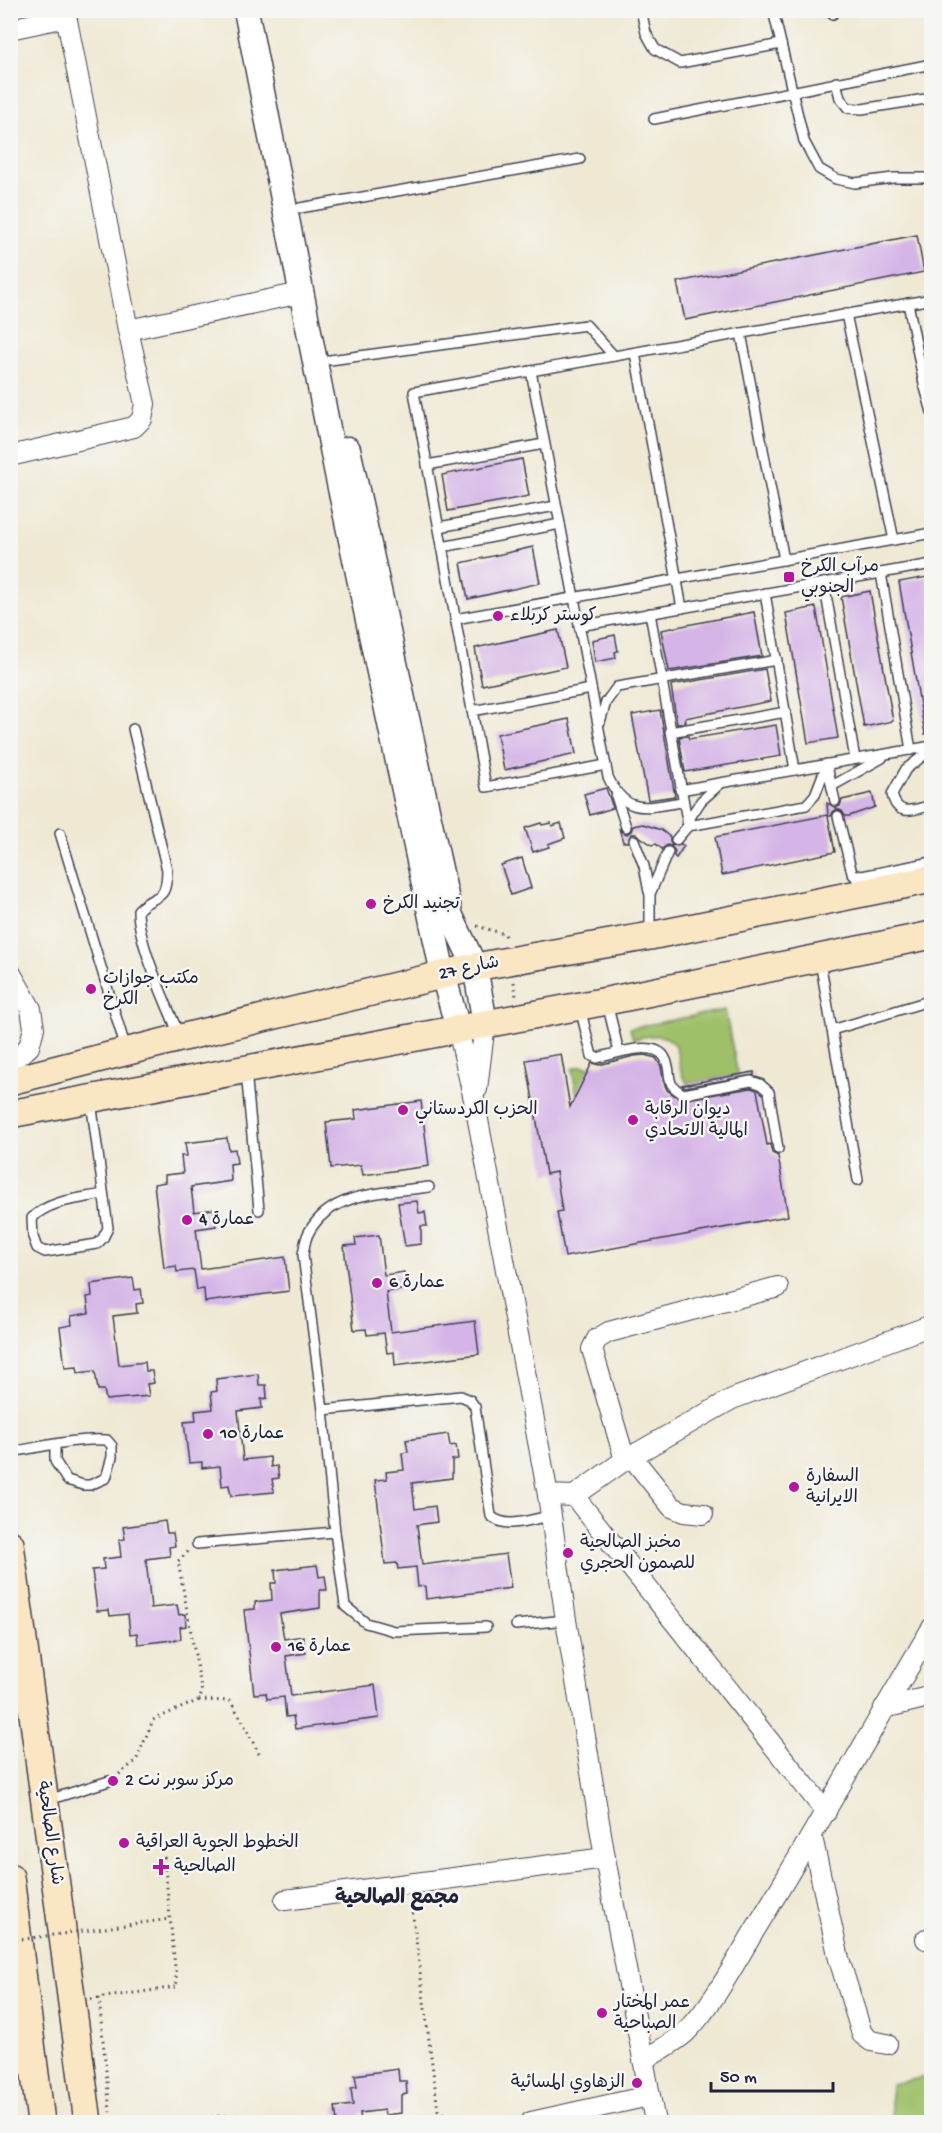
<svg xmlns="http://www.w3.org/2000/svg" width="942" height="2133" viewBox="0 0 942 2133" font-family="'Gochi Hand','Playpen Sans Arabic',sans-serif">
<style>
.green{fill:#9fbf68;stroke:#607052;stroke-width:1.5}
.building{fill:#d5b5e7}
.lines{fill:none;stroke-linecap:round;stroke-linejoin:round}
.service-casing{stroke:#414052;stroke-width:12}
.minor-casing{stroke:#414052;stroke-width:22}
.tertiary-casing{stroke:#414052;stroke-width:27}
.secondary-casing{stroke:#414052;stroke-width:30}
.path{stroke:#414052;stroke-width:3;stroke-dasharray:1.5 4.5;stroke-linecap:butt}
.service{stroke:#fff;stroke-width:9}
.minor{stroke:#fff;stroke-width:20}
.tertiary{stroke:#fff;stroke-width:24}
.secondary{stroke:#fbe6c4;stroke-width:27}
.path-bridge{stroke:#414052;stroke-width:3;stroke-dasharray:1.5 4.5;stroke-linecap:butt}
.poi-dot{fill:#b5179e;stroke:#f6f6f2;stroke-width:2}
.labels{text-anchor:middle;dominant-baseline:central;stroke-width:5;stroke-linejoin:round;paint-order:stroke}
.poi-label{font-size:18px;fill:#22223b;stroke:#f6f6f2;text-anchor:start}
.street-label{font-size:18px;fill:#22223b;stroke:#f6f6f2}
.neighbourhood-label{font-size:20px;font-weight:bold;fill:#22223b;stroke:#f6f6f2}
</style>
<rect width="100%" height="100%" fill="#f6f6f2"/>
<filter id="ink" filterUnits="userSpaceOnUse"><feTurbulence type="fractalNoise" baseFrequency=".0167" numOctaves="2"/><feDisplacementMap in="SourceGraphic" scale="12" xChannelSelector="R" yChannelSelector="G"/><feConvolveMatrix kernelMatrix="1 2 1 2 8 2 1 2 1" color-interpolation-filters="sRGB"/></filter>
<filter id="wash" filterUnits="userSpaceOnUse"><feTurbulence type="fractalNoise" baseFrequency=".008" numOctaves="4" result="noise"/><feDisplacementMap in="SourceGraphic" scale="24" xChannelSelector="R" yChannelSelector="G"/><feGaussianBlur stdDeviation="1.35" result="paint"/><feColorMatrix in="noise" values="0 0 0 0 0 0 0 0 0 0 0 0 0 0 0 0 0 1.4 0 .05"/><feComposite in="paint" operator="in"/></filter>
<g filter="url(#wash)">
<rect width="100%" height="100%" fill="#efe9d4"/>
<g class="green">
<path d="M 725,1010 L 738,1075 L 689,1084 C 672,1071 687,1037 657,1036 C 650,1035 641,1038 633,1039 L 630,1028 Z"/>
<polygon points="581,1066 590,1067 578,1101 572,1069"/>
<polygon points="931,2076 931,2122 891,2122 891,2084"/>
</g>
<g id="blocks">
<g class="building">
<polygon points="917,235 924,272 685,320 677,282"/>
<polygon points="522,459 529,496 448,511 442,475"/>
<polygon points="533,547 540,583 468,599 461,563"/>
<polygon points="927,577 932,606 932,734 925,734 899,582"/>
<polygon points="870,591 893,721 864,727 841,597"/>
<polygon points="816,607 838,738 808,743 786,613"/>
<polygon points="754,612 762,656 669,671 661,630"/>
<polygon points="558,630 566,667 482,685 475,648"/>
<polygon points="615,635 618,651 615,652 616,658 595,662 592,640"/>
<polygon points="765,669 771,701 685,718 686,722 677,724 671,685"/>
<polygon points="660,710 675,796 648,800 632,715"/>
<polygon points="569,719 576,754 504,770 497,734"/>
<polygon points="776,725 781,756 685,772 679,737 688,736 689,739"/>
<polygon points="606,788 613,808 590,815 584,794"/>
<polygon points="872,793 875,807 849,816 845,816 842,811 837,809 833,812 831,816 828,816 835,852 722,875 715,837 828,815 827,803 836,808 840,806 842,800"/>
<polygon points="541,823 542,825 551,823 552,826 561,823 565,838 548,844 549,847 533,852 525,828"/>
<polygon points="643,824 661,830 670,837 670,842 672,845 678,846 681,844 684,846 676,858 674,856 675,851 671,846 667,845 662,849 656,844 652,845 636,834 631,834 628,842 623,842 619,828 622,832 627,834 631,831 633,826"/>
<polygon points="522,858 531,888 511,895 501,865"/>
<polygon points="561,1054 570,1107 592,1063 599,1065 634,1056 644,1055 656,1058 661,1066 663,1080 667,1090 681,1100 751,1088 757,1090 767,1145 770,1144 772,1153 778,1156 788,1216 565,1257 557,1212 562,1211 556,1172 546,1174 526,1060"/>
<polygon points="754,1072 754,1075 685,1087 682,1085"/>
<polygon points="421,1101 429,1166 363,1175 361,1165 331,1168 326,1122 356,1119 355,1110"/>
<polygon points="227,1138 229,1150 235,1149 237,1163 230,1164 231,1181 191,1187 194,1212 214,1209 216,1226 196,1229 201,1269 285,1257 289,1291 205,1302 204,1289 197,1290 194,1270 177,1272 176,1266 164,1268 154,1184 165,1182 165,1175 183,1173 181,1156 187,1156 185,1143"/>
<polygon points="417,1201 419,1213 425,1212 427,1226 421,1226 421,1244 405,1246 398,1203"/>
<polygon points="379,1235 384,1275 404,1272 406,1289 386,1292 391,1332 475,1321 479,1354 395,1365 394,1352 387,1353 384,1333 367,1335 366,1329 354,1330 344,1246 356,1245 355,1238"/>
<polygon points="133,1278 135,1290 141,1289 143,1303 136,1304 137,1313 113,1316 119,1365 145,1362 146,1371 152,1371 154,1383 147,1384 149,1396 106,1400 104,1390 98,1390 95,1371 78,1373 77,1367 65,1368 60,1327 72,1325 71,1316 89,1313 87,1297 92,1296 91,1284"/>
<polygon points="258,1374 259,1385 266,1385 267,1398 261,1399 262,1408 238,1411 243,1460 270,1457 271,1467 277,1466 279,1478 272,1479 274,1492 231,1496 229,1485 222,1486 220,1466 202,1468 202,1462 189,1463 184,1422 196,1421 195,1411 213,1409 211,1392 217,1391 216,1379"/>
<polygon points="448,1434 450,1446 456,1445 458,1459 452,1460 452,1478 412,1483 415,1509 435,1506 437,1522 417,1525 422,1565 506,1554 511,1588 426,1599 425,1586 418,1587 416,1567 398,1569 397,1563 385,1564 375,1480 387,1479 386,1472 404,1470 402,1453 408,1452 406,1440"/>
<polygon points="165,1521 167,1533 173,1533 175,1546 169,1547 170,1556 146,1559 151,1608 177,1605 179,1615 185,1614 186,1626 180,1627 181,1639 138,1644 137,1633 130,1634 128,1614 110,1616 109,1610 97,1611 92,1570 104,1569 103,1559 121,1557 119,1540 125,1539 123,1527"/>
<polygon points="317,1565 319,1577 325,1576 327,1590 320,1590 320,1608 280,1614 284,1639 303,1636 306,1653 286,1656 291,1696 375,1685 379,1718 295,1729 293,1716 286,1717 284,1697 267,1699 266,1693 254,1694 244,1610 255,1609 255,1602 272,1600 271,1583 276,1583 275,1570"/>
<polygon points="398,2069 399,2081 406,2081 407,2094 401,2095 401,2113 385,2115 384,2110 360,2113 361,2122 337,2122 335,2107 353,2105 351,2088 357,2087 355,2075"/>
</g>
</g>
</g>
<g filter="url(#ink)">
<use href="#blocks" fill-opacity="0" stroke="#414052" stroke-width="1.5"/>
<g class="lines">
<defs>
<g id="service">
<polyline points="641,10 646,33 655,49 680,63 781,44"/>
<polyline points="773,10 804,141 819,169 836,179 855,183 893,178 932,178"/>
<polyline points="832,10 833,14"/>
<polyline points="836,82 840,98 848,108 862,109 932,98"/>
<polyline points="654,119 932,64"/>
<polyline points="300,208 580,159"/>
<polyline points="908,303 924,384 932,412"/>
<polyline points="846,314 894,540"/>
<polyline points="741,333 784,560"/>
<polyline points="635,353 682,608"/>
<polyline points="330,360 586,325 614,356"/>
<path d="M 531,371 L 608,777 C 627,817 646,807 682,802"/>
<polyline points="427,465 544,444"/>
<polyline points="439,527 556,506"/>
<polyline points="442,547 560,524"/>
<polyline points="881,573 911,750"/>
<polyline points="824,583 855,759"/>
<polyline points="765,593 795,770"/>
<polyline points="650,613 688,826"/>
<polyline points="455,619 932,533"/>
<polyline points="579,626 932,564"/>
<polyline points="472,711 591,689"/>
<polyline points="600,722 606,702 617,687 777,660"/>
<path d="M 133,729 L 167,870 C 166,905 157,891 138,910 C 138,944 166,1002 179,1035"/>
<polyline points="670,732 786,712"/>
<path d="M 932,749 L 906,769 L 892,794 C 897,818 913,810 932,805"/>
<polyline points="606,765 486,787 414,392 932,299"/>
<polyline points="827,766 835,801"/>
<polyline points="832,786 882,758"/>
<polyline points="680,790 932,746"/>
<polyline points="616,796 626,827"/>
<polyline points="838,816 852,873 859,881 868,884"/>
<polyline points="688,826 806,805 815,795 827,764"/>
<polyline points="60,833 126,1049"/>
<polyline points="634,840 644,866 649,892"/>
<polyline points="676,840 688,826 691,816 701,801 720,784"/>
<polyline points="854,874 862,876 932,862"/>
<polyline points="650,933 650,894 668,852"/>
<polyline points="820,961 858,1180"/>
<polyline points="607,1003 619,1052"/>
<path d="M 580,1008 L 592,1056 L 597,1058 C 614,1054 655,1039 665,1058 C 674,1075 662,1083 684,1094 L 751,1081 L 760,1084 L 769,1092 L 778,1149"/>
<polyline points="832,1030 932,1000"/>
<polyline points="246,1071 259,1210"/>
<path d="M 91,1101 L 108,1228 L 103,1238 L 97,1244 L 45,1252 L 37,1248 L 33,1237 L 32,1218 C 50,1200 79,1199 103,1194"/>
<path d="M 429,1187 C 387,1193 332,1190 309,1232 C 305,1239 304,1248 303,1255 L 323,1410 L 335,1532 L 345,1606 L 366,1623 L 394,1631 L 486,1627"/>
<path d="M 323,1410 L 461,1396 L 470,1400 L 475,1407 L 491,1516 C 506,1530 532,1519 550,1516"/>
<path d="M 10,1452 C 42,1447 75,1438 107,1440 L 112,1446 L 112,1457 L 106,1478 L 90,1485 L 83,1485 L 67,1480 L 55,1461 L 55,1445"/>
<polyline points="197,1544 335,1532"/>
<polyline points="516,1625 566,1620"/>
<polyline points="48,1800 109,1781"/>
</g>
<g id="minor">
<polyline points="10,29 66,17"/>
<polyline points="128,330 301,293"/>
<polyline points="10,456 134,427 142,419 145,404 128,330 65,10"/>
<polyline points="10,972 31,1009 34,1028 29,1047 10,1062"/>
<polyline points="458,1029 475,1104 548,1495 566,1620 605,1858 655,2122"/>
<polyline points="477,1089 485,1023"/>
<polyline points="631,1456 672,1507 684,1512 703,1514"/>
<polyline points="625,1460 592,1349 597,1339 609,1332 778,1287"/>
<polyline points="548,1495 574,1496 826,1812"/>
<polyline points="574,1496 625,1460 732,1399 932,1325"/>
<polyline points="884,1708 932,1696"/>
<polyline points="812,1837 839,1959 862,2034 871,2041 887,2044"/>
<polyline points="285,1900 605,1858"/>
<polyline points="926,1939 932,1938"/>
<path d="M 643,2060 C 657,2052 672,2044 685,2033 C 713,2006 738,1957 759,1923 C 819,1826 873,1726 932,1628"/>
<polyline points="531,2122 649,2096"/>
</g>
<g id="tertiary">
<polyline points="246,10 337,474 443,974 458,1029"/>
<polyline points="348,449 450,914 475,967 485,1023"/>
</g>
<g id="secondary">
<polyline points="10,1081 180,1038 475,967 650,936 932,879"/>
<polyline points="10,1114 607,1001 932,935"/>
<polyline points="10,1544 88,2122"/>
<polyline points="10,1877 41,2122"/>
</g>
</defs>
<use href="#service" class="service-casing"/>
<use href="#minor" class="minor-casing"/>
<use href="#tertiary" class="tertiary-casing"/>
<use href="#secondary" class="secondary-casing"/>
<g class="path">
<polyline points="477,926 505,934 507,940"/>
<polyline points="514,982 516,996"/>
<polyline points="199,1700 230,1701 241,1718 260,1756"/>
<polyline points="119,1774 136,1761 153,1720 199,1700 202,1693 178,1561 189,1551"/>
<polyline points="411,1901 438,2110 456,2122"/>
<polyline points="99,1998 110,2112"/>
<polyline points="91,1999 177,1987 164,1857"/>
<polyline points="146,2122 247,2114 252,2122"/>
</g>
<use href="#service" class="service"/>
<use href="#minor" class="minor"/>
<use href="#tertiary" class="tertiary"/>
<use href="#secondary" class="secondary"/>
<polyline class="path-bridge" points="10,1941 170,1919"/>
</g>
</g>
<g class="poi-dot">
<rect x="783" y="571" width="12" height="12" rx="3"/>
<circle cx="498" cy="616" r="6"/>
<circle cx="371" cy="904" r="6"/>
<circle cx="91" cy="989" r="6"/>
<circle cx="403" cy="1110" r="6"/>
<circle cx="633" cy="1120" r="6"/>
<circle cx="187" cy="1220" r="6"/>
<circle cx="377" cy="1283" r="6"/>
<circle cx="208" cy="1434" r="6"/>
<circle cx="794" cy="1487" r="6"/>
<circle cx="568" cy="1553" r="6"/>
<circle cx="276" cy="1647" r="6"/>
<circle cx="113" cy="1781" r="6"/>
<circle cx="124" cy="1843" r="6"/>
<path d="M158 1858h6v6h6v6h-6v6h-6v-6h-6v-6h6z"/>
<circle cx="602" cy="2013" r="6"/>
<circle cx="637" cy="2083" r="6"/>
</g>
<g class="labels">
<g class="poi-label">
<text x="801" y="567">مرآب الكرخ<tspan x="801" dy="21">الجنوبي</tspan></text>
<text x="510" y="616">كوستر كربلاء</text>
<text x="383" y="904">تجنيد الكرخ</text>
<text x="103" y="979">مكتب جوازات<tspan x="103" dy="21">الكرخ</tspan></text>
<text x="415" y="1110">الحزب الكردستاني</text>
<text x="645" y="1110">ديوان الرقابة<tspan x="645" dy="21">المالية الاتحادي</tspan></text>
<text x="199" y="1220">عمارة 4</text>
<text x="389" y="1283">عمارة 6</text>
<text x="220" y="1434">عمارة 10</text>
<text x="806" y="1477">السفارة<tspan x="806" dy="21">الايرانية</tspan></text>
<text x="580" y="1543">مخبز الصالحية<tspan x="580" dy="21">للصمون الحجري</tspan></text>
<text x="288" y="1647">عمارة 16</text>
<text x="125" y="1781">مركز سوبر نت 2</text>
<text x="136" y="1843">الخطوط الجوية العراقية</text>
<text x="174" y="1867">الصالحية</text>
<text x="614" y="2003">عمر المختار<tspan x="614" dy="21">الصباحية</tspan></text>
<text x="625" y="2083" text-anchor="end">الزهاوي المسائية</text>
</g>
<g class="street-label">
<text transform="translate(469 969) rotate(-12)">شارع 27</text>
<text transform="translate(49 1833) rotate(82)">شارع الصالحية</text>
</g>
<g class="neighbourhood-label">
<text x="397" y="1899">مجمع الصالحية</text>
</g>
</g>
<rect width="942" height="2133" fill="none" stroke="#f6f6f2" stroke-width="36"/>
<path d="M711 2082v9h122v-9" fill="none" stroke="#22223b" stroke-width="3"/>
<text x="720" y="2082" font-size="18" fill="#22223b" stroke="#f6f6f2" stroke-width="4.5" paint-order="stroke">50 m</text>
</svg>
